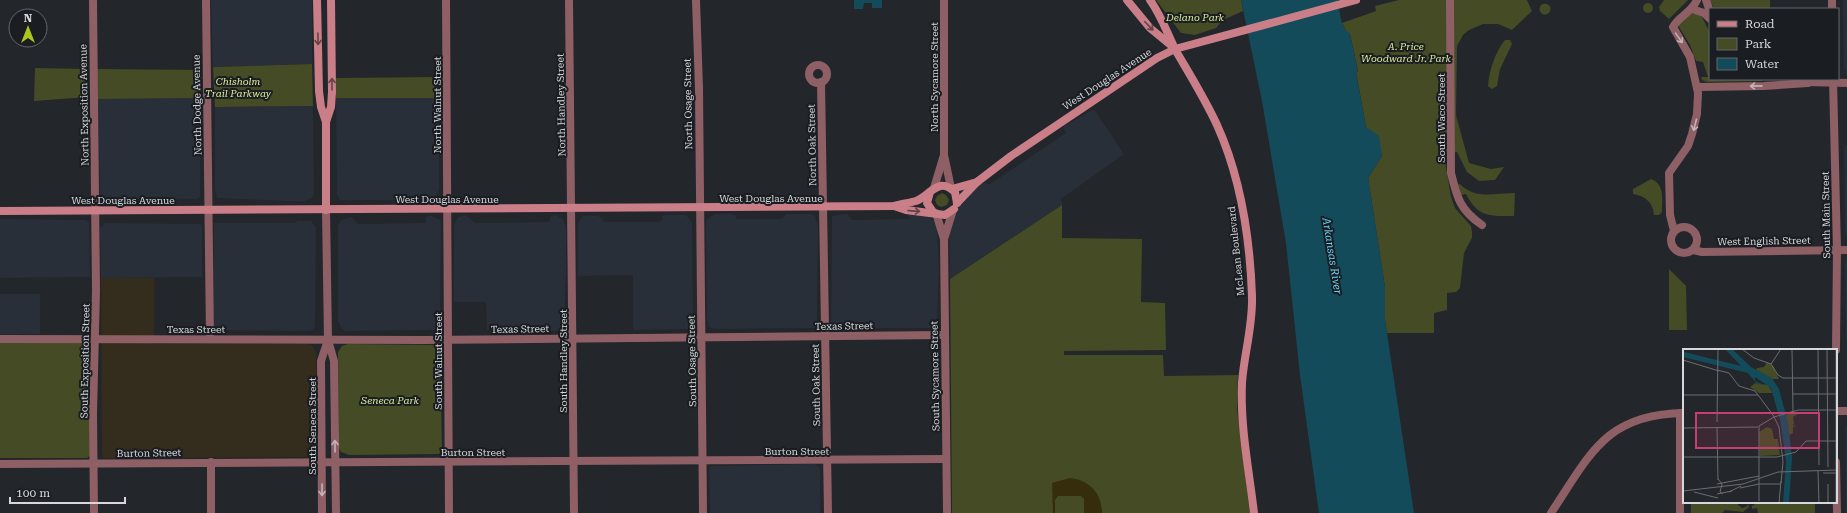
<svg xmlns="http://www.w3.org/2000/svg" width="1847" height="513" viewBox="0 0 1847 513" font-family="'Roboto Serif',serif">
<style>
.built{fill:#282f38}
.education{fill:#342c1c}
.green{fill:#444b25}
.sand{fill:#352d0c}
.water{fill:#144b5b}
.lines{fill:none;stroke-linecap:round;stroke-linejoin:round}
.minor{stroke:#8e5f65;stroke-width:8}
.tertiary{stroke:#8e5f65;stroke-width:8}
.secondary{stroke:#ca7f88;stroke-width:8}
.oneway{stroke:#60444a}
.oneway2{stroke:#c0b4b8}
.labels{text-anchor:middle;dominant-baseline:central;stroke-width:4;stroke-linejoin:round;paint-order:stroke}
.park-label{font-size:10px;font-style:italic;fill:#dcec9a;stroke:#1a1d21}
.street-label{font-size:10px;fill:#d6d8db;stroke:#1a1d21}
.water-label{font-size:11px;font-style:italic;fill:#6ad2f4;stroke:#1a1d21}
.inset-road{fill:none;stroke:#6b6d71;stroke-width:1}
.view{fill:#c63e75;fill-opacity:0.15;stroke:#c63e75;stroke-width:2}
.inset-edge{fill:none;stroke:#d6d8db;stroke-width:2}
</style>
<rect width="100%" height="100%" fill="#23262a"/>
<g class="built">
<polygon points="211,0 312,0 312,64 213,67"/>
<polygon points="1843,0 1847,0 1847,74 1844,68"/>
<polygon points="200,98 200,197 197,199 103,198 100,192 98,99"/>
<polygon points="336,98 439,98 439,189 436,197 429,200 340,200 337,194"/>
<polygon points="313,106 314,193 312,198 305,201 286,201 217,198 215,191 215,107"/>
<polygon points="1094,109 1124,154 1061,199 1062,205 950,279 949,236 954,215 964,199 983,183 990,184 1066,133 1063,129 1064,126"/>
<polygon points="1844,146 1847,146 1847,238 1845,231"/>
<polygon points="909,213 927,215 935,222 937,227 939,268 937,325 933,328 834,328 831,322 832,217 835,215 847,214 852,220 908,219 910,218 908,215"/>
<polygon points="715,214 730,214 735,215 737,219 782,219 786,214 811,214 815,216 818,226 817,326 815,328 714,329 709,327 707,320 706,223 707,219"/>
<polygon points="430,215 440,220 441,224 440,328 435,330 346,331 342,329 338,321 338,225 341,220 351,217 358,224 426,223 426,217"/>
<polygon points="466,215 475,223 549,222 551,216 556,215 563,219 566,228 566,270 564,329 560,331 487,330 486,302 454,302 454,225 458,217"/>
<polygon points="665,215 686,215 692,222 693,325 688,329 633,330 633,275 578,276 578,223 583,216 598,216 602,218 604,222 659,222 662,220 662,216"/>
<polygon points="0,219 86,220 89,223 90,277 0,278"/>
<polygon points="297,221 311,221 316,227 315,326 313,330 309,331 215,330 213,324 214,223 296,223"/>
<polygon points="105,223 200,224 202,225 202,277 101,278 100,228"/>
<polygon points="1847,258 1847,401 1845,264"/>
<rect x="0" y="294" width="40" height="40"/>
<polygon points="1847,423 1847,513 1846,513 1846,426"/>
<polygon points="815,464 820,469 820,513 710,513 709,468 711,466"/>
</g>
<polygon class="education" points="101,278 154,278 154,344 307,344 312,345 316,352 316,446 314,452 305,457 104,458 102,457"/>
<g class="green">
<polygon points="1156,0 1241,0 1243,11 1223,20 1216,28 1195,35 1181,33"/>
<polygon points="1399,0 1527,0 1532,11 1512,30 1498,24 1483,24 1469,30 1463,35 1457,46 1456,115 1469,163 1491,169 1504,167 1495,180 1479,181 1467,172 1457,152 1444,155 1451,197 1455,208 1471,226 1472,232 1472,238 1464,253 1460,288 1456,292 1447,293 1447,310 1434,313 1434,333 1387,333 1385,320 1385,287 1368,178 1382,156 1366,127 1356,72 1358,71 1350,34 1346,31 1342,23 1376,11 1375,6"/>
<polygon points="1664,0 1688,0 1669,19 1660,11 1659,7"/>
<polygon points="1710,0 1770,0 1770,9 1714,9"/>
<circle cx="1648" cy="8" r="5"/>
<circle cx="1545" cy="9" r="5.5"/>
<polygon points="1691,13 1701,15 1710,33 1710,79 1762,79 1762,81 1707,82 1702,80 1701,77 1708,77 1703,62 1696,61 1690,45 1679,27 1679,24"/>
<path d="M 1505,40 L 1510,40 L 1512,44 L 1500,69 L 1497,86 L 1492,89 L 1488,86 C 1489,71 1495,52 1505,40 Z"/>
<polygon points="312,64 313,106 215,107 213,67"/>
<polygon points="35,68 87,69 88,97 34,101"/>
<polygon points="97,69 202,70 200,98 98,99"/>
<polygon points="438,77 439,98 336,98 335,78"/>
<path d="M 1651,179 C 1665,184 1662,199 1662,212 L 1659,215 L 1654,215 C 1653,202 1645,196 1633,194 L 1633,189 Z"/>
<path d="M 1460,184 C 1476,200 1494,193 1515,193 L 1514,216 C 1491,216 1478,218 1466,194 L 1461,195 L 1457,185 Z"/>
<polygon points="942,193 946,195 949,200 947,205 941,207 937,205 935,200 937,196"/>
<polygon points="1062,205 1062,238 1142,239 1141,302 1165,303 1166,350 1064,351 1064,355 1163,355 1164,376 1238,375 1237,409 1250,513 952,513 950,279"/>
<polygon points="1669,269 1686,286 1687,330 1669,330"/>
<polygon points="86,342 89,348 91,455 87,458 0,458 0,343"/>
<polygon points="348,344 435,345 440,348 442,449 439,454 349,455 341,452 339,448 338,352 342,346"/>
<polygon points="1691,502 1738,502 1738,505 1742,508 1746,507 1748,504 1749,507 1743,512 1725,510 1722,513 1691,513"/>
<polygon points="1758,502 1815,502 1815,513 1758,513 1757,508 1752,509 1752,506"/>
</g>
<path class="sand" d="M 1070,478 C 1089,480 1102,493 1102,513 L 1084,513 L 1084,499 L 1081,496 L 1058,496 L 1055,500 L 1055,513 L 1053,513 L 1052,483 Z"/>
<g class="water">
<polygon points="854,0 882,0 882,8 872,8 872,3 864,3 863,9 854,9"/>
<path d="M 1241,0 L 1338,0 C 1340,11 1340,28 1350,34 L 1358,72 L 1356,73 L 1366,127 L 1379,136 L 1382,156 L 1368,178 L 1385,287 L 1385,320 L 1414,513 L 1319,513 L 1300,375 L 1286,243 L 1262,101 Z"/>
</g>
<g class="lines">
<g class="minor">
<polyline points="93,0 96,291 93,414 94,513"/>
<polyline points="206,0 210,339"/>
<polyline points="446,0 449,513"/>
<polyline points="569,0 574,513"/>
<polyline points="696,0 699,88 703,513"/>
<polyline points="944,0 944,155 951,188"/>
<path d="M 1450,0 L 1451,173 C 1457,198 1460,210 1482,225"/>
<polyline points="1706,0 1710,12"/>
<polyline points="1692,9 1704,13 1710,19"/>
<circle cx="818" cy="74" r="9"/>
<polyline points="821,82 828,513"/>
<polyline points="1805,82 1847,83"/>
<polyline points="1698,87 1764,86 1808,83"/>
<polyline points="934,188 944,155"/>
<circle cx="1684" cy="240" r="13"/>
<path d="M 1674,231 L 1670,215 L 1669,173 L 1688,146 L 1692,134 L 1697,114 L 1698,93 L 1690,57 L 1673,27 C 1679,16 1691,13 1697,0"/>
<polyline points="1693,250 1702,252 1847,250"/>
<polyline points="0,339 424,340 945,335"/>
<polyline points="211,462 211,513"/>
<polyline points="0,464 946,459"/>
<polyline points="1680,513 1680,413"/>
</g>
<g class="tertiary">
<polyline points="1832,0 1832,9"/>
<polyline points="1833,79 1837,250 1836,350"/>
<polyline points="326,210 328,340 334,361 336,513"/>
<polyline points="936,213 944,239"/>
<polyline points="1836,411 1847,411"/>
<polyline points="1836,462 1837,513"/>
<polyline points="322,513 321,361 328,340"/>
<polyline points="947,513 944,239 953,210"/>
<path d="M 1551,513 C 1590,455 1605,414 1684,413"/>
</g>
<g class="secondary">
<polyline points="317,0 319,91 321,107 326,122 326,210"/>
<polyline points="1127,0 1150,28 1173,47"/>
<path d="M 1150,0 C 1162,17 1167,33 1176,51 C 1190,75 1205,99 1217,125 C 1241,178 1250,239 1252,296 C 1253,326 1244,354 1242,383 C 1240,426 1249,470 1254,513"/>
<polyline points="326,122 331,107 332,92 331,0"/>
<polyline points="952,189 977,182"/>
<polyline points="930,192 927,203 933,212"/>
<polyline points="957,203 977,182 1011,156 1157,58 1175,49 1356,0"/>
<polyline points="894,206 906,210 945,215 954,209"/>
<path d="M 0,211 L 894,206 C 901,204 909,203 916,201 C 931,195 938,176 955,192 L 957,203"/>
</g>
</g>
<defs><path id="oneway-shaft" d="M-6 0H5M1.5-3L5.5 0L1.5 3" fill="none" stroke-width="1.6" stroke-linecap="round" stroke-linejoin="round"/></defs>
<g class="oneway">
<use href="#oneway-shaft" transform="translate(1149 26) rotate(46)"/>
<use href="#oneway-shaft" transform="translate(318 39) rotate(89)"/>
<use href="#oneway-shaft" transform="translate(332 84) rotate(-90)"/>
<use href="#oneway-shaft" transform="translate(914 211) rotate(4)"/>
</g>
<g class="oneway2">
<use href="#oneway-shaft" transform="translate(1679 38) rotate(55)"/>
<use href="#oneway-shaft" transform="translate(1756 86) rotate(179)"/>
<use href="#oneway-shaft" transform="translate(1695 125) rotate(104)"/>
<use href="#oneway-shaft" transform="translate(335 446) rotate(-90)"/>
<use href="#oneway-shaft" transform="translate(322 490) rotate(90)"/>
</g>
<g class="labels">
<g class="park-label">
<text x="1195" y="17">Delano Park</text>
<text x="1406" y="46">A. Price<tspan x="1406" dy="12">Woodward Jr. Park</tspan></text>
<text x="238" y="81">Chisholm<tspan x="238" dy="12">Trail Parkway</tspan></text>
<text x="390" y="400">Seneca Park</text>
</g>
<g class="street-label">
<text transform="translate(934 77) rotate(-90)">North Sycamore Street</text>
<text transform="translate(1107 79) rotate(-33)">West Douglas Avenue</text>
<text transform="translate(688 104) rotate(-91)">North Osage Street</text>
<text transform="translate(84 105) rotate(-91)">North Exposition Avenue</text>
<text transform="translate(197 105) rotate(-91)">North Dodge Avenue</text>
<text transform="translate(437 105) rotate(-90)">North Walnut Street</text>
<text transform="translate(561 105) rotate(-91)">North Handley Street</text>
<text transform="translate(1441 118) rotate(-90)">South Waco Street</text>
<text transform="translate(812 145) rotate(-91)">North Oak Street</text>
<text x="771" y="198">West Douglas Avenue</text>
<text x="447" y="199">West Douglas Avenue</text>
<text x="123" y="200">West Douglas Avenue</text>
<text transform="translate(1826 215) rotate(-91)">South Main Street</text>
<text transform="translate(1764 241) rotate(-1)">West English Street</text>
<text transform="translate(1236 251) rotate(-96)">McLean Boulevard</text>
<text transform="translate(844 326) rotate(-1)">Texas Street</text>
<text x="196" y="329">Texas Street</text>
<text transform="translate(520 329) rotate(-1)">Texas Street</text>
<text transform="translate(85 361) rotate(-89)">South Exposition Street</text>
<text transform="translate(438 361) rotate(-90)">South Walnut Street</text>
<text transform="translate(563 361) rotate(-90)">South Handley Street</text>
<text transform="translate(692 361) rotate(-91)">South Osage Street</text>
<text transform="translate(935 376) rotate(-91)">South Sycamore Street</text>
<text transform="translate(816 385) rotate(-91)">South Oak Street</text>
<text transform="translate(312 426) rotate(-90)">South Seneca Street</text>
<text x="797" y="451">Burton Street</text>
<text x="473" y="452">Burton Street</text>
<text transform="translate(149 453) rotate(-1)">Burton Street</text>
</g>
<g class="water-label">
<text transform="translate(1332 256) rotate(81)">Arkansas River</text>
</g>
</g>
<g transform="translate(1683 349)">
<rect width="154" height="154" fill="#23262a"/>
<path d="M 84,13 L 90,17 L 96,30 L 90,30 L 73,21 L 74,19 L 81,18 ZM 72,34 L 85,36 L 90,44 L 76,44 L 67,38 ZM 114,63 L 115,65 L 110,68 L 111,75 L 113,76 L 109,75 L 114,79 L 110,77 L 110,84 L 105,87 L 102,66 ZM 84,78 L 89,80 L 91,90 L 95,90 L 97,106 L 77,107 L 76,83 Z" fill="#444b25"/>
<path d="M 42,0 L 49,0 L 68,18 L 89,29 L 96,40 L 105,74 L 109,109 L 106,154 L 100,154 L 103,112 L 97,71 L 88,39 L 72,28 L 72,32 L 81,36 L 74,35 L 65,24 L 0,8 L 1,3 L 58,17 Z" fill="#144b5b"/>
<path class="inset-road" d="M 59,0 L 71,9 L 88,15 L 98,0M 109,0 L 110,63M 135,0 L 136,116M 144,0 L 145,118M 153,0 L 153,154M 0,11 L 36,22M 88,15 L 95,26 L 100,29 L 154,29M 34,21 L 46,24 L 56,37 L 72,42 L 90,66 L 96,78 L 100,113 L 98,134M 109,45 L 153,45M 0,46 L 75,46M 34,73 L 35,0M 76,77 L 91,68 L 115,61 L 154,61M 0,79 L 77,78M 34,79 L 35,131M 0,108 L 94,108 L 113,103 L 123,92 L 154,92M 135,122 L 136,154M 140,124 L 154,124M 35,130 L 39,135 L 37,143 L 40,145M 34,135 L 76,127M 76,135 L 98,135M 145,135 L 145,154M 57,139 L 76,135M 0,142 L 60,135 L 95,123 L 154,121M 11,143 L 35,149M 46,143 L 58,137M 34,145 L 49,142M 76,152 L 76,79M 96,154 L 98,132"/>
<path class="view" d="M 13,64 L 136,64 L 136,99 L 13,99 Z"/>
<rect width="154" height="154" class="inset-edge"/>
</g>
<rect x="1709" y="8" width="130" height="72" fill="#1a1d21" stroke="#65686b"/>
<rect x="1717" y="21" width="20" height="6" fill="#ca7f88" stroke="#65686b"/>
<text x="1745" y="28" font-size="12" fill="#d6d8db">Road</text>
<rect x="1717" y="38" width="20" height="12" fill="#444b25" stroke="#65686b"/>
<text x="1745" y="48" font-size="12" fill="#d6d8db">Park</text>
<rect x="1717" y="58" width="20" height="12" fill="#144b5b" stroke="#65686b"/>
<text x="1745" y="68" font-size="12" fill="#d6d8db">Water</text>
<g transform="translate(28 28)"><circle r="19" fill="#1a1d21" stroke="#65686b"/>
<path d="M0-3L7 15L0 10L-7 15Z" fill="#a9c71b"/>
<text y="-6" font-size="11" font-weight="bold" text-anchor="middle" fill="#d6d8db">N</text>
</g>
<path d="M10 497v6h115v-6" fill="none" stroke="#d6d8db" stroke-width="2"/>
<text x="16" y="497" font-size="12" fill="#d6d8db" stroke="#1a1d21" stroke-width="3" paint-order="stroke">100 m</text>
</svg>
